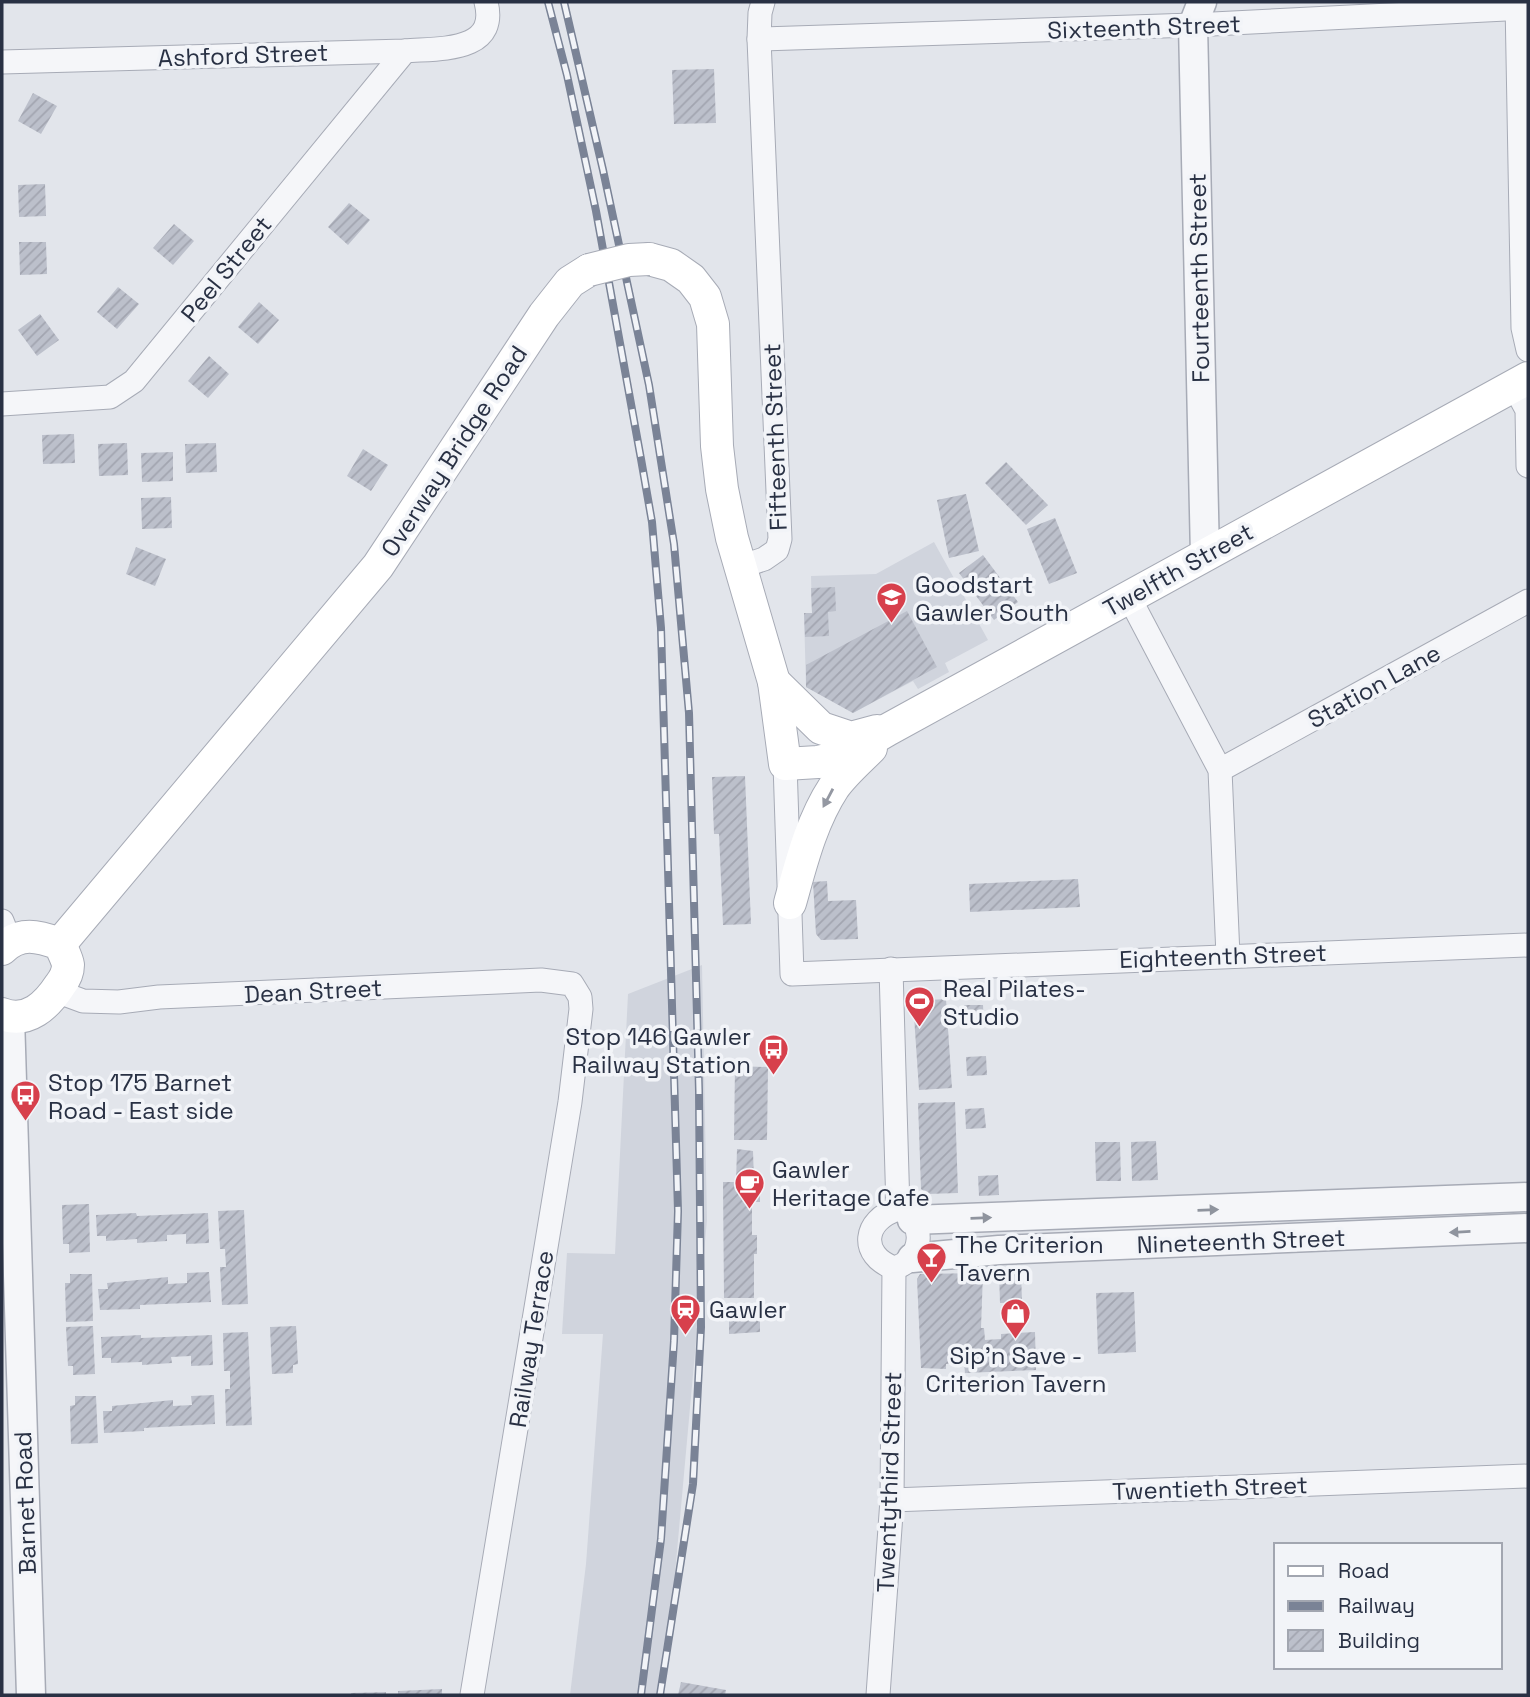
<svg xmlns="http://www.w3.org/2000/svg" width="1530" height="1697" viewBox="0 0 1530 1697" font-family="'Space Grotesk',sans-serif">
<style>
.built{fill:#d0d4dd}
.building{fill:url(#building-hatch)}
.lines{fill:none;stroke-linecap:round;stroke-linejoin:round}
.minor-casing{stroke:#a7abb6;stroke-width:25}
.tertiary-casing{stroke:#a7abb6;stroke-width:31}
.secondary-casing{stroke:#a7abb6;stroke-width:34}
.minor{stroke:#f5f6f9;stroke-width:23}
.tertiary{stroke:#f5f6f9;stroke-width:28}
.secondary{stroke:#fff;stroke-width:32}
.rail-casing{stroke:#7a8396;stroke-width:8}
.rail{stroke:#f2f4f8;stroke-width:5;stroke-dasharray:16;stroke-linecap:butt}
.secondary-bridge-casing{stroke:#a7abb6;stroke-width:34;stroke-linecap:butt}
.secondary-bridge{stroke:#fff;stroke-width:32}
.oneway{fill:#9498a2}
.oneway2{fill:#8f949e}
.labels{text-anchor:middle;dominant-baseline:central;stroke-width:7;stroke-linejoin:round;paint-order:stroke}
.street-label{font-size:24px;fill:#293144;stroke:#f2f4f8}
.poi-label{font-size:24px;fill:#293144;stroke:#f2f4f8;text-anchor:start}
</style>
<defs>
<pattern id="building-hatch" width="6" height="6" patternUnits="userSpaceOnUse" patternTransform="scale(1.75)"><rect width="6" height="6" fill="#bcc0cb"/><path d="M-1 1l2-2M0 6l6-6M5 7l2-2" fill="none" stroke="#a2a5b0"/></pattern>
</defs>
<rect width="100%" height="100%" fill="#e2e5eb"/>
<g class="built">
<polygon points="934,542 988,640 945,663 949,672 918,689 913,681 853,713 806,687 804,613 812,613 811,576 876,574"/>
<polygon points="702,965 707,1220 664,1695 570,1695 586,1564 603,1334 562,1334 567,1253 615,1254 628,994"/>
</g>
<g class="building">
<polygon points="714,69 716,123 674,124 672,70"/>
<polygon points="33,93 57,106 41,134 18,121"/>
<polygon points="45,184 46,216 19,217 18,185"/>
<polygon points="349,203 370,220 348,245 328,227"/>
<polygon points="174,224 194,241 173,265 153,248"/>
<polygon points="19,242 46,242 47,274 20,275"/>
<polygon points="118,287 139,304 117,329 97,312"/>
<polygon points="259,302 279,320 258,344 238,327"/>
<polygon points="40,314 59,340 37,356 18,330"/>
<polygon points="209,356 229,374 208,398 188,381"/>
<polygon points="74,434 75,463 43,464 42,435"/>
<polygon points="127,443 128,475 99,476 98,444"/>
<polygon points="216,443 217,472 186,473 185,444"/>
<polygon points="363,449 388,465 371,491 347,476"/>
<polygon points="173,452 173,481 142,482 141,453"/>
<polygon points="1006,462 1048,505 1026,525 985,483"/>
<polygon points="966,494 979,551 949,558 937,500"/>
<polygon points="171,497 172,528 142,529 141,498"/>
<polygon points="1055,518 1077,573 1049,584 1027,529"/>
<polygon points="136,547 166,559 155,586 126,574"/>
<polygon points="983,555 1018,602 994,620 959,573"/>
<polygon points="835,587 836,611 828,612 829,636 805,637 804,613 812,613 811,588"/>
<polygon points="907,611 937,667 853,713 806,687 806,665"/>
<polygon points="745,776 751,924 723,925 719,834 714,834 712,777"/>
<polygon points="1078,879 1080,907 970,912 969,884"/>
<polygon points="827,881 828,901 856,900 858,939 821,940 816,934 813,882"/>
<polygon points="946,999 952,1088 919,1090 913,1001"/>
<polygon points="964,1005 983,1005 984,1024 965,1025"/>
<polygon points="986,1056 987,1075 967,1076 966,1057"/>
<polygon points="735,1066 768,1067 767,1140 734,1140"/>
<polygon points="955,1102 958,1193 927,1194 921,1189 918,1103"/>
<polygon points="984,1108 986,1128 966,1129 965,1109"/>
<polygon points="1156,1141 1158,1180 1132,1181 1131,1142"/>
<polygon points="1095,1142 1120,1142 1121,1181 1096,1181"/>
<polygon points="737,1149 753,1151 754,1181 760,1181 760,1202 752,1202 752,1235 757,1235 757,1254 754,1254 754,1298 724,1298 723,1182 736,1182"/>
<polygon points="998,1175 999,1195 979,1196 978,1176"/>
<polygon points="89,1204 90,1252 69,1253 69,1244 63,1244 62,1205"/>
<polygon points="244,1210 248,1304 222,1305 220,1267 226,1267 225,1249 220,1249 218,1211"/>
<polygon points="136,1213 137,1216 208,1213 209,1243 186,1244 186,1234 167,1235 167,1241 137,1243 137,1239 106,1241 106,1236 97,1236 96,1215"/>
<polygon points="209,1272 211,1302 140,1305 140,1309 100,1310 98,1289 108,1289 107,1283 168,1277 168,1284 187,1283 187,1273"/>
<polygon points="1021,1272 1022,1302 1000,1303 999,1273"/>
<polygon points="983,1273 981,1328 984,1328 985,1340 1001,1339 1001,1334 1035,1332 1036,1370 965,1373 964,1363 946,1364 946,1369 921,1368 917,1279 920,1274"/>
<polygon points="70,1274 92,1274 93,1321 66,1322 65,1283 70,1283"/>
<polygon points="1134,1292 1136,1352 1098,1354 1096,1293"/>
<polygon points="735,1306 754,1306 754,1308 760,1308 760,1332 729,1334 729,1312"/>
<polygon points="93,1326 95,1374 73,1375 73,1366 68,1366 66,1327"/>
<polygon points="296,1326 298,1364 293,1365 293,1373 272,1374 270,1327"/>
<polygon points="248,1332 252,1425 226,1426 225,1389 230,1389 230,1371 224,1371 223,1333"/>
<polygon points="141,1335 141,1338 212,1335 213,1365 191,1366 191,1356 171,1357 172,1363 142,1365 142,1362 111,1363 111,1358 102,1358 101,1337"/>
<polygon points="214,1395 215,1424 144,1428 144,1431 104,1433 103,1411 112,1411 112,1406 173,1400 173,1406 192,1405 191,1396"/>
<polygon points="75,1396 96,1396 98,1443 71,1444 70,1406 75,1405"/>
<polygon points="681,1682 726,1690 725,1695 678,1695"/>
<polygon points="442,1689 442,1695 398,1695 398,1691"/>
<polygon points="386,1692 386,1695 351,1695 351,1693"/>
</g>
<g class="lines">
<defs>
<g id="minor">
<polyline points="1517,2 1523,328 1528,350"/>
<polyline points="759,39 1193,25 1528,8"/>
<path d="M 2,62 L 405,51 C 439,48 499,53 486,2"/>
<polyline points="1514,386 1527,410 1528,466"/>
<polyline points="2,404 110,397 134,381 405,51"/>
<polyline points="740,567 764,559 777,550 780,539 759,39 760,13 763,2"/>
<polyline points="1129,597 1220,770 1228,956"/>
<polyline points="785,764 792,974 1528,945"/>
<polyline points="1220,770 1528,601"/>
<polyline points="2,921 10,941"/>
<polyline points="891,969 898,1209"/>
<polyline points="56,991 83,1001 119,1002 159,997 541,980 572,984 580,997 581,1009 570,1102 472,1695"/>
<path d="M 898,1209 C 927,1220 924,1260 894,1268 C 859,1255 863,1220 898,1209 Z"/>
<polyline points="892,1500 1528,1476"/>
<polyline points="878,1695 892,1500 894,1268"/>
</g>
<g id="tertiary">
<polyline points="1202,2 1193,25 1205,556"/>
<polyline points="10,1017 31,1695"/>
<polyline points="912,1220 1528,1197"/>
<polyline points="912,1258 999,1250 1528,1228"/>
</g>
<g id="secondary">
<polyline points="649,259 671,265 691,279 705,297 713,324 717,446 722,489 732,538 774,682 785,764 818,762 841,757 889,729 1528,378"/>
<polyline points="774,682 821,728 851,738 877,731"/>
<path d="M 790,903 C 801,864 811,822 834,787 C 844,773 859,760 871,748"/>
<polyline points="60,944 378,566 544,315 570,282 589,270"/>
<path d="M 2,949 C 20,931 38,936 60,944 C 62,950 67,958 68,965 C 68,972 64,980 60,985 C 47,1005 28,1024 2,1014"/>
</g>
</defs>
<use href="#minor" class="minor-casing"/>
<use href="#tertiary" class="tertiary-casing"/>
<use href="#secondary" class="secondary-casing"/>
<use href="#minor" class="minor"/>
<use href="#tertiary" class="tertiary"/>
<use href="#secondary" class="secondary"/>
<defs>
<g id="rail">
<polyline points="548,2 567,75 596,211 641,459 652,522 661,628 678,1211 674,1341 661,1539 641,1695"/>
<polyline points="564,2 603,170 649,385 674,544 689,713 699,1091 701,1327 693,1484 660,1695"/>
</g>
</defs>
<use href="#rail" class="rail-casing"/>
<use href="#rail" class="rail"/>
<defs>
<polyline id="secondary-bridge" points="589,270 629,260 649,259"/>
</defs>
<use href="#secondary-bridge" class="secondary-bridge-casing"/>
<use href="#secondary-bridge" class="secondary-bridge"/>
</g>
<defs><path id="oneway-solid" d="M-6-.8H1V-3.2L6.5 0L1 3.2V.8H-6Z" transform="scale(1.75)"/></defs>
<use class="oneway" href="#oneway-solid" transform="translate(828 798) rotate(118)"/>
<g class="oneway2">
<use href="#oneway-solid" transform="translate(1208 1210) rotate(-2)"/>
<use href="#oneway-solid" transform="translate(981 1218) rotate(-2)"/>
<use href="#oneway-solid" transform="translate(1460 1232) rotate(177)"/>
</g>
<defs>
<symbol id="school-pin" viewBox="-11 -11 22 30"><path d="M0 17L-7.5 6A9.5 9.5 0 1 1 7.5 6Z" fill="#d7404c" stroke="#f2f4f8"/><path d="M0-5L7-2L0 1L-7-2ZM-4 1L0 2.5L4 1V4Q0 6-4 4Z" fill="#fff"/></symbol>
<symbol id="stadium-pin" viewBox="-11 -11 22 30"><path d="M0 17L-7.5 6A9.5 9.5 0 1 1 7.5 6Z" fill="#d7404c" stroke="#f2f4f8"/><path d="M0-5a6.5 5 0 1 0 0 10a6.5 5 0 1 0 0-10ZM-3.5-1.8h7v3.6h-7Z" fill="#fff"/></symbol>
<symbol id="bus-pin" viewBox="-11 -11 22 30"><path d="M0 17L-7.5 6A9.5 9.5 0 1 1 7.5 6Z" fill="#d7404c" stroke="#f2f4f8"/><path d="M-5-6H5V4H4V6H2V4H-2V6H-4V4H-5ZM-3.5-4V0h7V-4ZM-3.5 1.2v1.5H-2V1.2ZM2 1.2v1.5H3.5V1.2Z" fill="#fff"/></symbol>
<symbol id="cafe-pin" viewBox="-11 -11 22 30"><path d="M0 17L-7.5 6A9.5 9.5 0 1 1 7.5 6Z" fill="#d7404c" stroke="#f2f4f8"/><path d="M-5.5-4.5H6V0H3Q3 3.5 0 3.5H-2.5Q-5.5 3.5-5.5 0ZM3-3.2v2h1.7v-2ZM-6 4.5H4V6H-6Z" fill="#fff"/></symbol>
<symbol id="bar-pin" viewBox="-11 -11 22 30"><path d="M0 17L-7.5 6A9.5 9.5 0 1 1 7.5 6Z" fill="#d7404c" stroke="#f2f4f8"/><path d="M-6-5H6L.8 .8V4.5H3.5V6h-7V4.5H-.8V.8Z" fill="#fff"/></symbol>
<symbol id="station-pin" viewBox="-11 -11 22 30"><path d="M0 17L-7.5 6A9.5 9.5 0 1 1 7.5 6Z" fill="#d7404c" stroke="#f2f4f8"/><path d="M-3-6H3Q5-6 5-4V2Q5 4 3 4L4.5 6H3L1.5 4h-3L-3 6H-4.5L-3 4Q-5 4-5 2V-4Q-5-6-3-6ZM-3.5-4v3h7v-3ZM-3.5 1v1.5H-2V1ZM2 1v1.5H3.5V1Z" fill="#fff"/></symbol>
<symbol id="shop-pin" viewBox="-11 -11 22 30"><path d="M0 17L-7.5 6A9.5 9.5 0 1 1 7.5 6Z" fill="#d7404c" stroke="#f2f4f8"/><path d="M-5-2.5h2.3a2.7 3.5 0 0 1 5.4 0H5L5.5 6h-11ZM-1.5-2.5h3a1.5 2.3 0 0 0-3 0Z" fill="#fff"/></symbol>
</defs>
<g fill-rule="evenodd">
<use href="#school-pin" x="874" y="580" width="35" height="47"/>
<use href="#stadium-pin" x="902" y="984" width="35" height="47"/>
<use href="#bus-pin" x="756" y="1032" width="35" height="47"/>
<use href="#bus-pin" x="8" y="1078" width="35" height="47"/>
<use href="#cafe-pin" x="732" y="1166" width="35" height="47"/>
<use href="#bar-pin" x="914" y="1240" width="35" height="47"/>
<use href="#station-pin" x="668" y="1292" width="35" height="47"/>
<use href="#shop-pin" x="998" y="1296" width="35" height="47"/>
</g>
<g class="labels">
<g class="street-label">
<text transform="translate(1144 27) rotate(-2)">Sixteenth Street</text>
<text transform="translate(243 55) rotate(-2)">Ashford Street</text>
<text transform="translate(226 269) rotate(-51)">Peel Street</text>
<text transform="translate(1199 278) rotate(-91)">Fourteenth Street</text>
<text transform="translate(775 437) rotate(-92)">Fifteenth Street</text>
<text transform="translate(454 451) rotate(-57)">Overway Bridge Road</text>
<text transform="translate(1178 570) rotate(-29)">Twelfth Street</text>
<text transform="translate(1374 686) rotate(-29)">Station Lane</text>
<text transform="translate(1223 956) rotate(-2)">Eighteenth Street</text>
<text transform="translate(313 991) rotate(-3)">Dean Street</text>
<text transform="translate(1241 1241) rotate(-2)">Nineteenth Street</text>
<text transform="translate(531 1339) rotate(-81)">Railway Terrace</text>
<text transform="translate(889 1482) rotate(-88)">Twentythird Street</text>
<text transform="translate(1210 1488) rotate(-2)">Twentieth Street</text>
<text transform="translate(25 1503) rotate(-92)">Barnet Road</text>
</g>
<g class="poi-label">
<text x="915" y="584">Goodstart<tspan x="915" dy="28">Gawler South</tspan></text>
<text x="943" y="988">Real Pilates-<tspan x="943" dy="28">Studio</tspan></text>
<text x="751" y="1036" text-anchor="end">Stop 146 Gawler<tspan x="751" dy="28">Railway Station</tspan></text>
<text x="48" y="1082">Stop 175 Barnet<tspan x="48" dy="28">Road - East side</tspan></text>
<text x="772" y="1169">Gawler<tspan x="772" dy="28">Heritage Cafe</tspan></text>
<text x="955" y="1244">The Criterion<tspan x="955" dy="28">Tavern</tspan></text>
<text x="709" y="1309">Gawler</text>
<text x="1016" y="1355" text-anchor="middle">Sip'n Save -<tspan x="1016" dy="28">Criterion Tavern</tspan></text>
</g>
</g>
<rect width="1530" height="1697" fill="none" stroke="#293144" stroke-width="7"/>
<rect x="1274" y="1543" width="228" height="126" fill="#f2f4f8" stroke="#a2a6b0" stroke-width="2"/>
<rect x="1288" y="1566" width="35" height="10" fill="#ffffff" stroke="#a2a6b0" stroke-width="2"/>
<text x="1338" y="1578" font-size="21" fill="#293144">Road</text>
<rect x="1288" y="1601" width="35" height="10" fill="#7a8396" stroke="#a2a6b0" stroke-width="2"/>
<text x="1338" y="1613" font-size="21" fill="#293144">Railway</text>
<rect x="1288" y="1630" width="35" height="21" fill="url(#building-hatch)" stroke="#a2a6b0" stroke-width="2"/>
<text x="1338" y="1648" font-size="21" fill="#293144">Building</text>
</svg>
